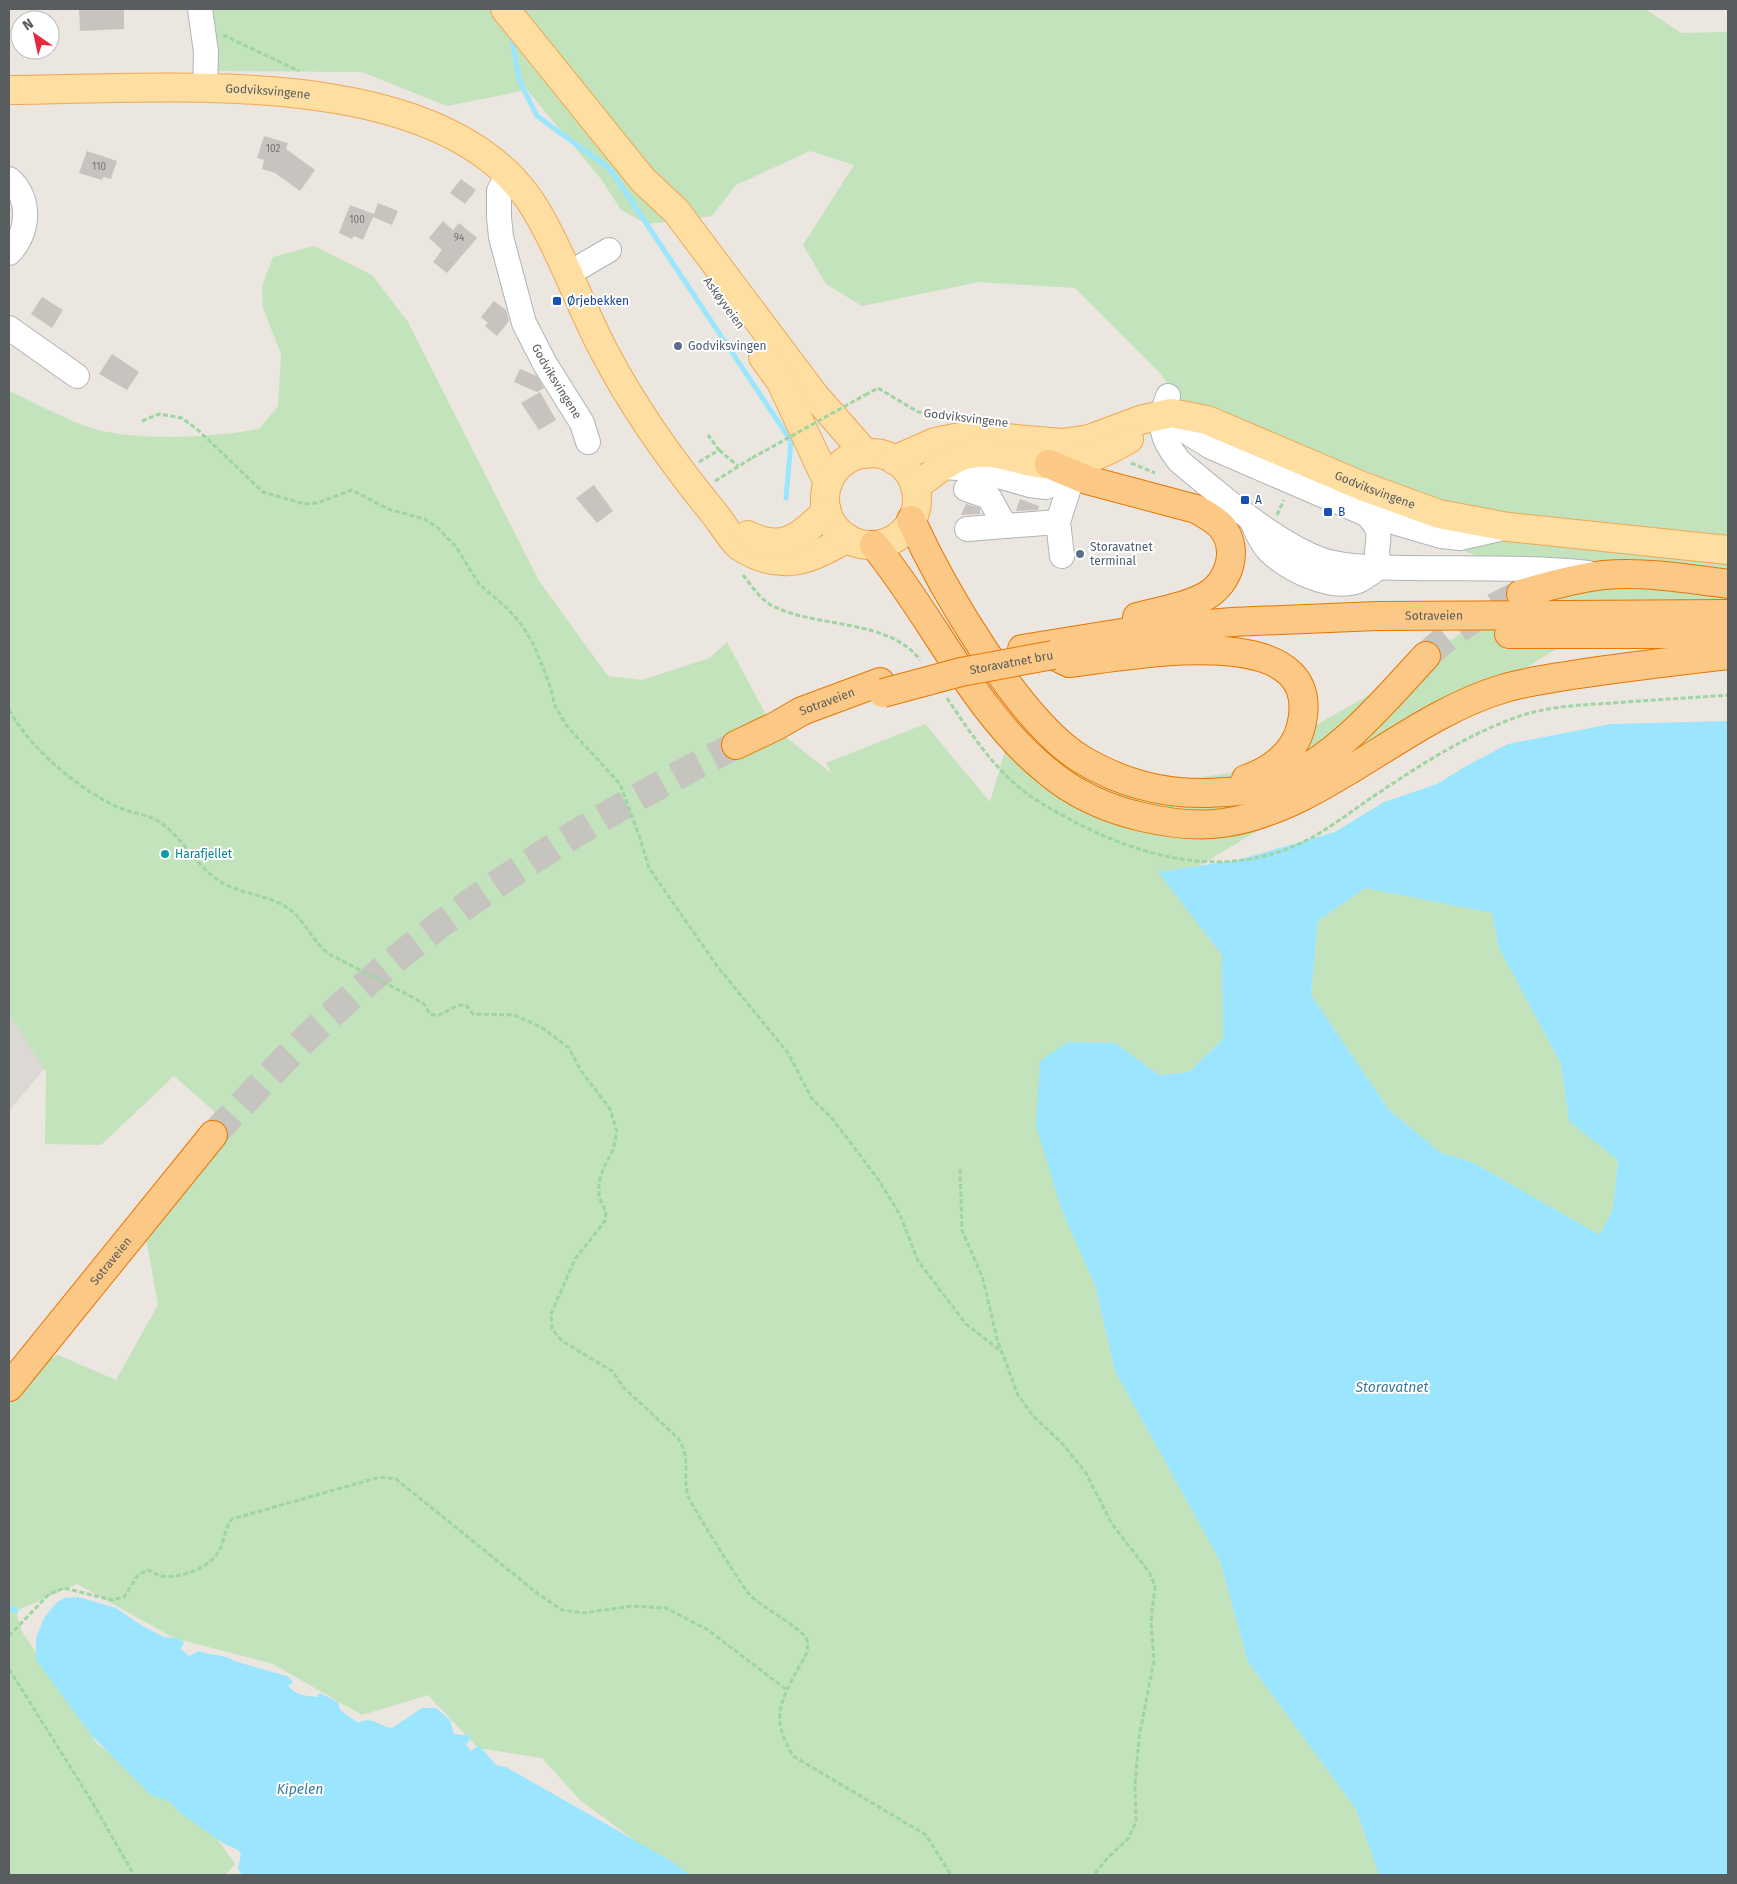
<svg xmlns="http://www.w3.org/2000/svg" width="1737" height="1884" viewBox="0 0 1737 1884" font-family="'Fira Sans',sans-serif">
<style>
.industrial{fill:#dcd8d4}
.green{fill:#c2e3bb}
.water{fill:#9ce5fe;fill-rule:evenodd}
.lines{fill:none;stroke-linecap:round;stroke-linejoin:round}
.stream{stroke:#9ce5fe;stroke-width:5}
.building{fill:#c8c3be}
.highway-tunnel{stroke:#c6c4bf;stroke-width:28;stroke-dasharray:28 14;stroke-linecap:butt}
.minor-casing{stroke:#b0b4b7;stroke-width:26}
.major-casing{stroke:#efa854;stroke-width:30}
.highway-casing{stroke:#e87602;stroke-width:30}
.path{stroke:#9ed5a2;stroke-width:3;stroke-dasharray:5 2.5;stroke-linecap:butt}
.minor{stroke:#fff;stroke-width:24}
.major{stroke:#fedea1;stroke-width:28}
.highway{stroke:#fcc885;stroke-width:28}
.highway-bridge-casing{stroke:#e87602;stroke-width:30;stroke-linecap:butt}
.path-bridge{stroke:#9ed5a2;stroke-width:3;stroke-dasharray:5 2.5;stroke-linecap:butt}
.highway-bridge{stroke:#fcc885;stroke-width:28}
.transit-dot{fill:#1a4fb4;stroke:#fff;stroke-width:2}
.service-dot{fill:#5c6f8a;stroke:#fff;stroke-width:2}
.culture-dot{fill:#0f9aa8;stroke:#fff;stroke-width:2}
.labels{text-anchor:middle;dominant-baseline:central;stroke-width:4;stroke-linejoin:round;paint-order:stroke}
.number-label{font-size:10px;fill:#747678}
.street-label{font-size:12px;fill:#585d60;stroke:#fff}
.transit-label{font-size:12px;fill:#164399;stroke:#fff;text-anchor:start}
.service-label{font-size:12px;fill:#4e5e75;stroke:#fff;text-anchor:start}
.culture-label{font-size:12px;fill:#0d838f;stroke:#fff;text-anchor:start}
.water-label{font-size:14px;font-style:italic;fill:#377b9d;stroke:#fff}
</style>
<rect width="100%" height="100%" fill="#ebe6df"/>
<polygon class="industrial" points="9,1014 49,1063 9,1111"/>
<g class="green">
<path d="M 206,9 L 1645,9 L 1681,33 L 1728,32 L 1728,612 L 1568,642 L 1199,866 L 1159,872 L 1222,955 L 1223,1039 L 1189,1072 L 1159,1075 L 1115,1043 L 1068,1042 L 1062,1211 L 1095,1285 L 1115,1371 L 1220,1561 L 1248,1662 L 1356,1809 L 1379,1875 L 682,1875 L 581,1801 L 542,1758 L 478,1748 L 428,1695 L 362,1715 L 273,1664 L 174,1638 L 77,1584 L 16,1611 L 21,1630 L 98,1745 L 202,1817 L 235,1864 L 225,1875 L 9,1875 L 9,1380 L 16,1374 L 58,1355 L 116,1380 L 158,1305 L 143,1221 L 176,1199 L 224,1120 L 174,1076 L 101,1145 L 45,1144 L 46,1072 L 9,1015 L 9,391 C 34,402 59,416 85,426 C 129,442 213,438 259,429 L 278,406 L 281,354 L 263,308 L 262,286 L 273,257 L 314,246 L 372,275 L 408,322 L 539,581 L 608,676 L 642,680 L 710,658 L 727,642 L 772,726 L 832,774 L 826,763 L 925,724 L 990,802 L 1012,727 L 1112,789 L 1231,773 L 1401,677 L 1531,581 L 1200,430 L 1161,374 L 1075,288 L 979,282 L 862,306 L 826,284 L 803,245 L 854,165 L 810,151 L 736,185 L 712,216 L 647,224 L 621,210 L 601,179 L 527,90 L 447,106 L 362,72 L 217,71 Z"/>
<polygon points="1365,888 1492,913 1499,948 1561,1064 1569,1121 1618,1159 1613,1209 1600,1235 1472,1162 1441,1153 1389,1110 1311,995 1318,921"/>
</g>
<g class="water">
<path d="M 1728,721 L 1728,1875 L 1379,1875 L 1356,1809 L 1248,1662 L 1220,1561 L 1115,1371 L 1095,1285 L 1062,1211 L 1036,1126 L 1040,1061 L 1068,1042 L 1115,1043 L 1159,1075 L 1189,1072 L 1223,1039 L 1222,955 L 1158,872 L 1238,860 L 1335,832 L 1384,802 L 1437,784 L 1466,766 L 1508,744 L 1611,724 ZM 1365,888 L 1492,913 L 1499,948 L 1561,1064 L 1569,1121 L 1618,1160 L 1613,1209 L 1600,1235 L 1472,1162 L 1441,1153 L 1389,1110 L 1311,995 L 1318,921 Z"/>
<path d="M 78,1597 L 116,1608 L 141,1625 L 164,1637 L 177,1638 L 184,1642 L 181,1649 L 189,1656 L 199,1651 C 209,1656 226,1654 234,1661 L 287,1676 L 293,1682 L 288,1686 C 296,1695 306,1696 317,1697 L 320,1693 L 338,1702 L 340,1710 L 358,1723 C 371,1715 380,1727 392,1728 L 422,1708 L 436,1708 L 450,1720 L 454,1734 L 472,1736 L 466,1745 L 471,1751 L 479,1745 L 496,1765 L 506,1767 L 671,1861 L 690,1875 L 242,1875 L 238,1868 L 241,1854 L 238,1850 L 223,1843 L 180,1813 L 170,1802 L 151,1795 L 92,1736 L 36,1660 L 36,1638 L 44,1618 L 56,1603 L 64,1598 Z"/>
</g>
<g class="lines">
<g class="stream">
<polyline points="511,34 519,80 537,116 610,169 791,441 786,498"/>
<polyline points="9,1607 16,1611"/>
</g>
</g>
<g class="building">
<polygon points="79,9 124,9 124,29 80,31"/>
<polygon points="264,136 288,143 286,149 315,170 300,191 275,173 262,169 264,160 257,158"/>
<polygon points="87,151 117,161 111,179 103,177 102,180 79,173"/>
<polygon points="461,179 476,190 465,204 450,193"/>
<polygon points="378,203 398,211 392,225 373,217 363,240 354,236 352,239 339,233 350,205 374,214"/>
<polygon points="443,221 453,230 459,223 477,238 447,273 433,262 442,250 429,238"/>
<polygon points="42,297 63,310 52,328 31,314"/>
<polygon points="494,301 506,310 509,321 497,336 485,326 488,323 481,317"/>
<polygon points="112,354 139,372 127,390 99,374"/>
<polygon points="520,369 537,376 544,388 537,392 514,382"/>
<polygon points="540,392 556,420 539,430 521,403"/>
<polygon points="594,485 613,511 597,523 576,498"/>
<polygon points="1020,499 1039,506 1038,510 1016,511"/>
<polygon points="966,504 980,508 980,514 961,515"/>
</g>
<g class="lines">
<g class="highway-tunnel">
<path d="M 1426,656 C 1455,628 1485,610 1521,594"/>
<path d="M 213,1135 C 252,1094 290,1052 332,1014 C 453,903 590,819 736,745"/>
</g>
<defs>
<g id="minor">
<polyline points="200,9 206,52 205,89"/>
<path id="s1" d="M 507,176 L 499,191 L 499,217 L 501,237 L 524,323 L 545,364 L 582,423 L 588,442"/>
<path d="M 9,179 C 32,198 29,234 9,253"/>
<polyline points="568,274 609,250"/>
<polyline points="9,328 77,376"/>
<path d="M 1168,396 C 1158,424 1160,437 1179,461 C 1217,493 1273,541 1319,559 C 1348,569 1383,567 1413,568 C 1472,569 1530,567 1588,573"/>
<polyline points="1161,416 1211,447 1366,514 1441,536 1460,538 1508,527"/>
<polyline points="943,467 973,469 1030,485 1046,487 1071,474"/>
<polyline points="966,489 989,497 1005,526"/>
<path d="M 1366,514 C 1390,536 1370,546 1380,567"/>
<path d="M 1252,521 C 1256,531 1261,543 1269,551 C 1289,570 1331,591 1358,581 C 1365,578 1372,572 1378,568"/>
<polyline points="967,529 1058,522"/>
<polyline points="1062,556 1058,522 1073,475"/>
</g>
<g id="major">
<polyline points="505,9 643,180 676,211 815,396 866,454"/>
<path id="s2" d="M 9,90 C 159,90 446,59 536,210 C 563,255 580,306 605,353 C 635,410 672,462 713,512 C 722,523 729,536 739,546 C 779,572 809,562 847,538"/>
<polyline points="763,357 781,382 828,483"/>
<circle cx="871" cy="499" r="46"/>
<path id="s3" d="M 894,460 L 935,442 L 970,435 L 1062,443 L 1089,439 L 1140,420 L 1171,413 L 1207,420 L 1362,486 L 1439,514 L 1508,527 L 1728,550"/>
<path d="M 915,487 C 932,475 950,457 971,454 C 991,450 1011,457 1031,462 C 1068,470 1099,457 1129,439"/>
<path d="M 748,535 C 784,554 801,535 827,511"/>
</g>
<g id="highway">
<path d="M 1049,464 L 1087,480 L 1196,509 C 1205,514 1214,519 1221,526 C 1240,548 1230,582 1206,596 C 1186,607 1160,611 1137,617"/>
<path d="M 911,520 C 942,588 1018,720 1081,759 C 1119,782 1163,794 1207,793 C 1233,792 1261,791 1285,780 C 1342,753 1384,701 1426,656"/>
<path d="M 874,545 C 934,618 973,711 1047,771 C 1074,794 1108,809 1142,817 C 1168,823 1197,827 1223,823 C 1322,809 1405,718 1502,689 C 1524,682 1548,679 1572,675 C 1624,667 1676,661 1728,655"/>
<path d="M 1521,594 C 1548,586 1576,578 1604,575 C 1642,571 1691,579 1728,584"/>
<polyline points="1509,634 1728,634"/>
<path id="s4" d="M 1022,649 L 1140,630 L 1232,622 L 1377,616 L 1728,614"/>
<path d="M 1053,655 L 1069,663 C 1127,657 1333,614 1300,730 C 1293,754 1269,772 1246,779"/>
<path id="s5" d="M 736,745 L 776,726 L 802,711 L 880,682"/>
<path id="s6" d="M 9,1387 L 213,1135"/>
</g>
</defs>
<use href="#minor" class="minor-casing"/>
<use href="#major" class="major-casing"/>
<use href="#highway" class="highway-casing"/>
<g class="path">
<polyline points="223,35 299,71"/>
<polyline points="865,395 878,388 918,412 944,416"/>
<polyline points="142,421 159,414 182,418 198,430 263,492 304,504 317,503 352,490 388,509 425,519 438,528 456,547 479,584 507,608 521,624 534,645 549,683 555,706 566,725 620,784 640,838 649,868 717,966 788,1053 812,1099 831,1117 878,1179 900,1215 918,1261 966,1324 1002,1352"/>
<polyline points="719,450 738,466"/>
<polyline points="699,462 719,450 708,435"/>
<polyline points="1131,463 1155,473"/>
<polyline points="715,481 752,458"/>
<polyline points="1277,515 1284,500"/>
<path d="M 743,575 C 751,585 762,602 775,607 C 818,628 890,619 920,660"/>
<path d="M 947,698 C 967,728 988,760 1015,784 C 1032,799 1051,809 1071,820 C 1139,856 1217,878 1292,847 C 1320,836 1346,815 1371,798 C 1417,767 1464,736 1517,717 C 1548,706 1581,705 1613,703 C 1652,700 1690,698 1728,695"/>
<path d="M 9,710 C 32,750 74,785 115,806 C 128,813 145,813 158,821 C 183,837 196,867 221,882 C 243,895 272,895 292,911 C 306,923 313,942 329,954 L 414,998 L 424,1004 L 430,1014 L 437,1016 L 459,1005 L 467,1006 L 473,1014 L 514,1015 L 541,1027 L 569,1048 L 581,1071 L 610,1109 L 617,1132 L 613,1150 L 603,1169 L 599,1183 L 599,1197 L 606,1212 L 605,1221 L 575,1259 L 551,1314 L 552,1329 L 562,1341 L 612,1371 L 624,1388 L 678,1438 C 691,1459 683,1472 687,1493 C 687,1499 742,1586 749,1594 C 760,1607 804,1628 807,1641 C 809,1651 805,1657 800,1665 C 780,1703 770,1717 793,1756 L 926,1835 L 951,1875"/>
<polyline points="960,1169 962,1230 983,1279 997,1339 1018,1395 1033,1416 1061,1442 1086,1473 1112,1524 1149,1572 1155,1586 1151,1621 1154,1660 1139,1738 1135,1785 1136,1822 1128,1839 1108,1857 1094,1875"/>
<path d="M 9,1636 L 49,1594 L 64,1588 L 112,1600 L 124,1597 L 138,1575 L 148,1570 C 152,1572 157,1575 162,1576 C 182,1579 214,1566 221,1547 C 225,1536 225,1529 232,1519 L 380,1477 L 396,1479 L 537,1593 L 562,1610 L 583,1613 L 632,1606 L 666,1608 L 708,1630 L 787,1690"/>
<polyline points="9,1669 91,1800 134,1875"/>
</g>
<use href="#minor" class="minor"/>
<use href="#major" class="major"/>
<use href="#highway" class="highway"/>
<defs>
<g id="highway-bridge">
<path id="s7" d="M 883,693 L 961,672 L 1053,655"/>
</g>
</defs>
<use href="#highway-bridge" class="highway-bridge-casing"/>
<polyline class="path-bridge" points="752,458 865,395"/>
<use href="#highway-bridge" class="highway-bridge"/>
</g>
<g class="transit-dot">
<rect x="552" y="296" width="10" height="10" rx="2.5"/>
<rect x="1240" y="495" width="10" height="10" rx="2.5"/>
<rect x="1323" y="507" width="10" height="10" rx="2.5"/>
</g>
<g class="service-dot">
<circle cx="678" cy="346" r="5"/>
<circle cx="1080" cy="554" r="5"/>
</g>
<circle class="culture-dot" cx="165" cy="854" r="5"/>
<g class="labels">
<g class="number-label">
<text x="273" y="149">102</text>
<text x="99" y="167">110</text>
<text x="357" y="220">100</text>
<text x="459" y="238">94</text>
</g>
<g class="street-label">
<text stroke="none"><textPath href="#s2" startOffset="259">Godviksvingene</textPath></text>
<text transform="translate(724 303) rotate(54)">Askøyveien</text>
<text stroke="none"><textPath href="#s1" startOffset="219">Godviksvingene</textPath></text>
<text transform="translate(966 418) rotate(7)">Godviksvingene</text>
<text stroke="none"><textPath href="#s3" startOffset="505">Godviksvingene</textPath></text>
<text stroke="none"><textPath href="#s4" startOffset="414">Sotraveien</textPath></text>
<text stroke="none"><textPath href="#s7" startOffset="132">Storavatnet bru</textPath></text>
<text stroke="none"><textPath href="#s5" startOffset="101">Sotraveien</textPath></text>
<text stroke="none"><textPath href="#s6" startOffset="162">Sotraveien</textPath></text>
</g>
<g class="transit-label">
<text x="567" y="301">Ørjebekken</text>
<text x="1255" y="500">A</text>
<text x="1338" y="512">B</text>
</g>
<g class="service-label">
<text x="688" y="346">Godviksvingen</text>
<text x="1090" y="547">Storavatnet<tspan x="1090" dy="14">terminal</tspan></text>
</g>
<g class="culture-label">
<text x="175" y="854">Harafjellet</text>
</g>
<g class="water-label">
<text x="1392" y="1387">Storavatnet</text>
<text x="300" y="1789">Kipelen</text>
</g>
</g>
<rect width="1737" height="1884" fill="none" stroke="#585d60" stroke-width="20"/>
<g transform="translate(35 35) rotate(326)"><circle r="24" fill="#ffffff" stroke="#bcbebf"/>
<path d="M0-4L9 19L0 12L-9 19Z" fill="#e7293d"/>
<text y="-8" font-size="14" font-weight="bold" text-anchor="middle" fill="#585d60">N</text>
</g>
</svg>
